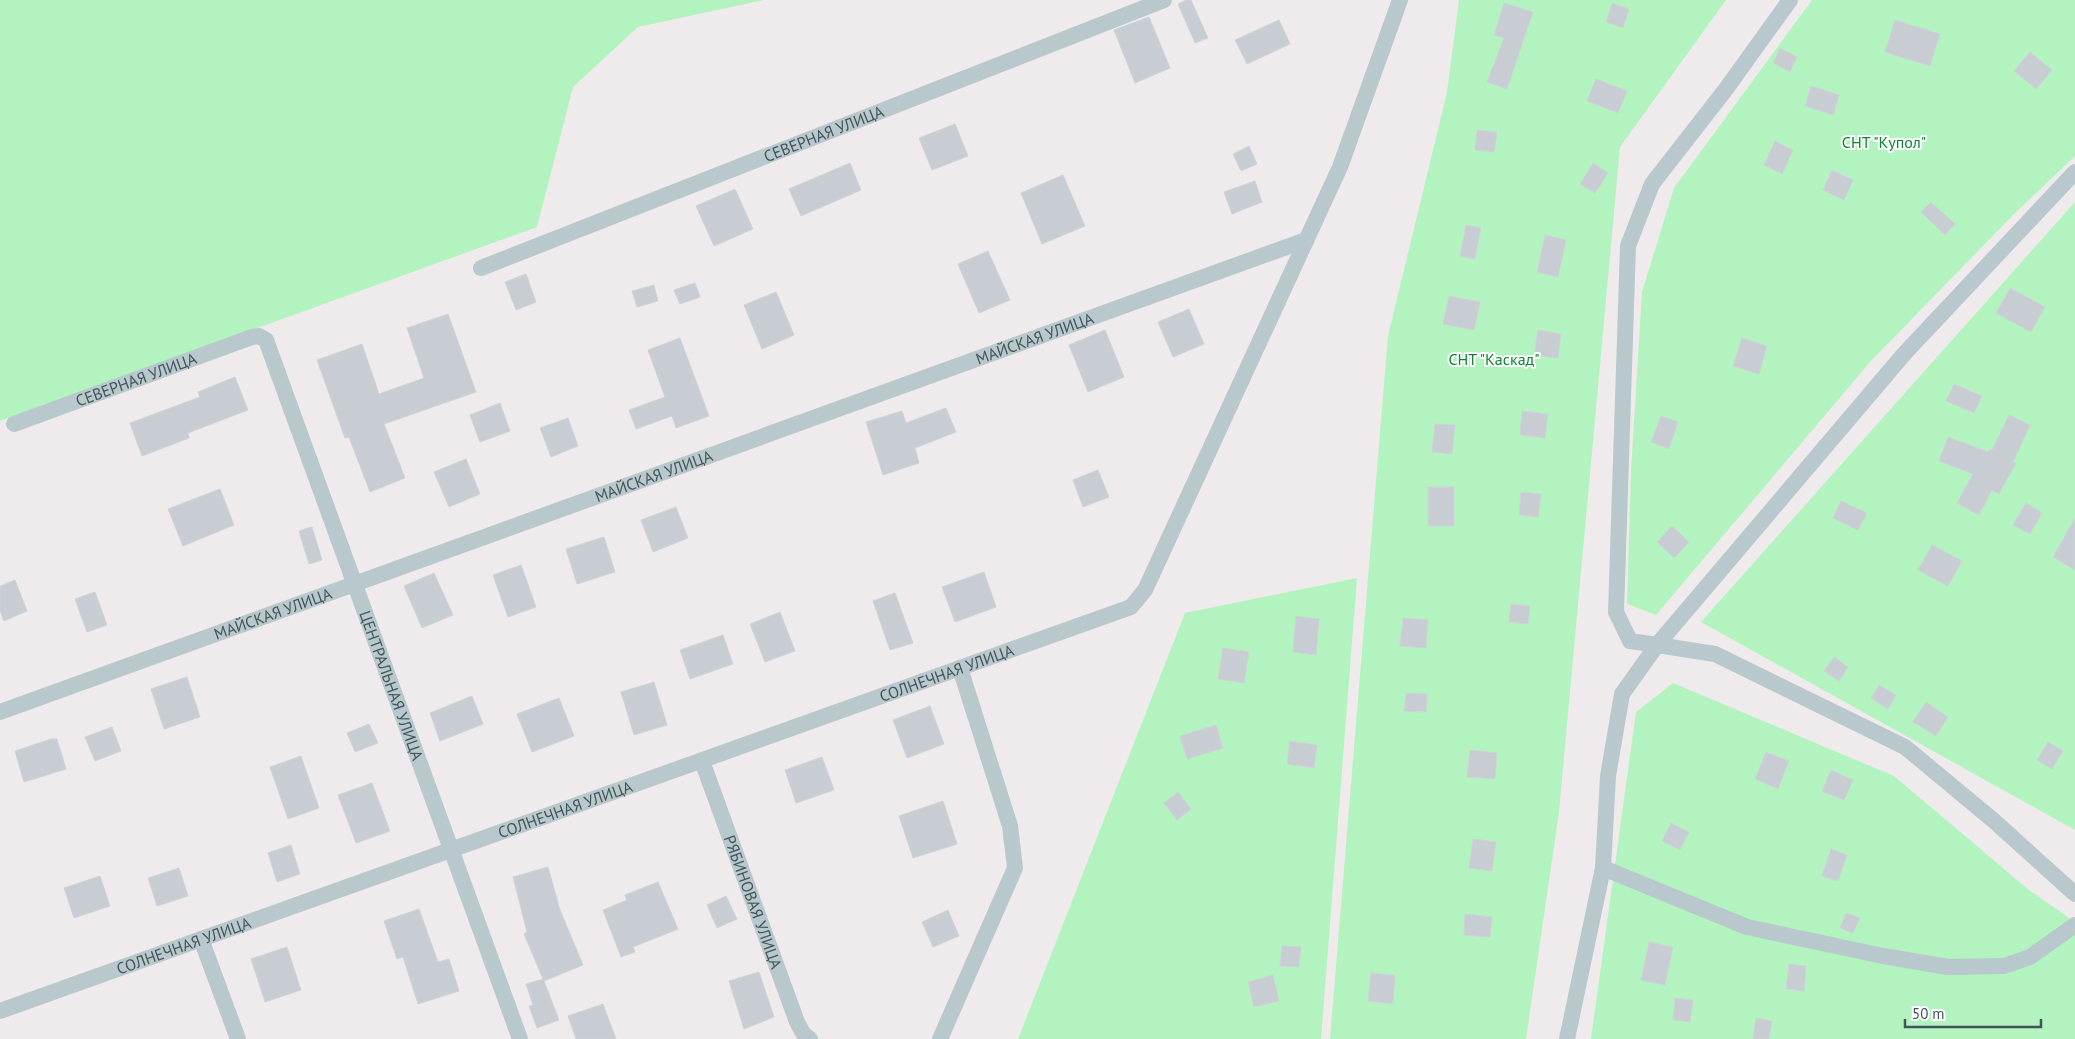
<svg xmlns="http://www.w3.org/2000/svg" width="2075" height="1039" viewBox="0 0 2075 1039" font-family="'PT Sans',sans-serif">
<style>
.green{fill:#b3f3bf}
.building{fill:#c7cdd2;stroke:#cfd3d9}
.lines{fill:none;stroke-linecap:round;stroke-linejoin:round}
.street{stroke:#b8c8cd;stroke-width:16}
.labels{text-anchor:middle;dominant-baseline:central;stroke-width:4;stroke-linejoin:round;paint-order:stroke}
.street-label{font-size:16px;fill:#42545b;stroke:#fff}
.park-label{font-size:16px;fill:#0c8430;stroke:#fff}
</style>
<rect width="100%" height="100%" fill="#efebec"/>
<g class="green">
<polygon points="0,0 764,0 638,27 573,87 537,227 0,421"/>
<polygon points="1459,0 1726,0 1620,147 1559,812 1526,1039 1330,1039 1388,336 1447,92"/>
<polygon points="1812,0 2075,0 2075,156 2013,215 1870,362 1656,615 1627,604 1631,471 1642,292 1674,188"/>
<polygon points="2075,202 2075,830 1701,622"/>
<polygon points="1357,578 1321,1039 1018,1039 1185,613"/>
<polygon points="1673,683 1894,776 2029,890 2075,922 2075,1039 1591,1039 1636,712"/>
</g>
<g class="building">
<polygon points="1186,0 1191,0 1208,38 1195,43 1178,4"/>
<polygon points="1504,3 1533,12 1507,89 1487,82 1504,38 1494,35"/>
<polygon points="1612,3 1629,9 1623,28 1606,22"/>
<polygon points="1149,17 1170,68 1135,83 1114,30"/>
<polygon points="1279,20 1290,44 1247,64 1235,40"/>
<polygon points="1895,20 1940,34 1930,66 1885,52"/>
<polygon points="1780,48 1797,57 1790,72 1773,63"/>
<polygon points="2030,52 2052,70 2036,89 2014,71"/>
<polygon points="1596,79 1627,91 1618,113 1587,101"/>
<polygon points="1811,86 1839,95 1833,115 1805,106"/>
<polygon points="955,124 968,156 932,170 919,138"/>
<polygon points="1477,130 1497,132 1494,152 1475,150"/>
<polygon points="1775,141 1793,150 1782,174 1764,165"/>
<polygon points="1249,146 1257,164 1241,171 1233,154"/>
<polygon points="850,163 861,190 801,216 789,189"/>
<polygon points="1593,163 1608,173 1595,193 1580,184"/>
<polygon points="1832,170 1853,180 1844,200 1823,190"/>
<polygon points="1063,175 1085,226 1042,244 1021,193"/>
<polygon points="1255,181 1262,202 1232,214 1224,192"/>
<polygon points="735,189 753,229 714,246 696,206"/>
<polygon points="1931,202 1955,224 1945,235 1921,212"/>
<polygon points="1466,225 1481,228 1475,259 1460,256"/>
<polygon points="1545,235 1566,240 1558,277 1537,272"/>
<polygon points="988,251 1010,300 979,313 958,264"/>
<polygon points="526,274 536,302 516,310 505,282"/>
<polygon points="695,283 700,297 680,304 674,290"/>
<polygon points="654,285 658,301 637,307 632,291"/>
<polygon points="2010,288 2045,307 2031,332 1996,313"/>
<polygon points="776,292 794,335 762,349 744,305"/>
<polygon points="1449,296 1480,302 1474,330 1443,324"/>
<polygon points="1189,309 1204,344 1173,357 1158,322"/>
<polygon points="448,314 476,392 384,424 405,478 370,492 349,437 345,438 317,360 362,344 379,394 424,378 407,328"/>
<polygon points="1105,330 1124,377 1088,392 1069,345"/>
<polygon points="1538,330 1561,334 1558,358 1534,355"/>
<polygon points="680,338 709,416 676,428 672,416 636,429 629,410 665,397 648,350"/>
<polygon points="1742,338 1767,346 1759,374 1733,366"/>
<polygon points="235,377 248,410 188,433 189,438 142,456 130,423 200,397 198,392"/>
<polygon points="1954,384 1982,396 1974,413 1946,401"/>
<polygon points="500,403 510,431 480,442 470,415"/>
<polygon points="946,408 956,432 915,448 919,463 883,475 866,422 902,411 906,423"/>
<polygon points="1522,411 1548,414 1545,438 1520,435"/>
<polygon points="2009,415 2030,425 2013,462 2016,463 1999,494 1992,490 1979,515 1957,503 1973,474 1939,461 1948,437 1988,452 1990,449 1992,450"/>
<polygon points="1661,416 1678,422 1669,449 1651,442"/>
<polygon points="568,418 578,446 551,457 540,428"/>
<polygon points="1435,424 1455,425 1452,454 1432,452"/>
<polygon points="466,459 480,494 449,507 434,472"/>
<polygon points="1098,470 1109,497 1083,507 1073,480"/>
<rect x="1428" y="487" width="26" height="39"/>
<polygon points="220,489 234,525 183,546 168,509"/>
<polygon points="1521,492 1541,494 1538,517 1519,515"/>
<polygon points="1841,501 1867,513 1858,530 1833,518"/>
<polygon points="2026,503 2042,513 2030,534 2013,525"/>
<polygon points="676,507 688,538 653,552 641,520"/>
<polygon points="2075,518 2075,570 2053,557"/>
<polygon points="1672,526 1689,542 1674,558 1657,542"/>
<polygon points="312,527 322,560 309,564 299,531"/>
<polygon points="604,537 615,572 577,584 566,549"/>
<polygon points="1932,545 1962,561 1948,586 1918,570"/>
<polygon points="521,565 536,607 508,617 493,575"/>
<polygon points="984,572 996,607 955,622 942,587"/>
<polygon points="434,573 453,615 422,628 404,586"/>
<polygon points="15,580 27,611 4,621 0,611 0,586"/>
<polygon points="95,592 107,625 87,632 75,599"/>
<polygon points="895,593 913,643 890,650 873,601"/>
<polygon points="1511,604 1530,606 1528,624 1509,622"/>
<polygon points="780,612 795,651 765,662 750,624"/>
<polygon points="1296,616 1319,619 1316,655 1293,652"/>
<polygon points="1403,618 1428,620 1426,648 1400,646"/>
<polygon points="723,635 733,664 690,679 680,650"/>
<polygon points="1223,648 1249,652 1244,683 1218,679"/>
<polygon points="1834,657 1848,667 1839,681 1824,671"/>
<polygon points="187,677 200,717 164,729 151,689"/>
<polygon points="654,682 667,725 634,735 621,692"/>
<polygon points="1879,685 1896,695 1888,709 1871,698"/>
<polygon points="1406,693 1427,694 1426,712 1404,711"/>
<polygon points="472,696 483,724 440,741 430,713"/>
<polygon points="559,698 574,736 532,752 517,714"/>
<polygon points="1926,702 1948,717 1936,736 1913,722"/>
<polygon points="930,706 944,744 907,758 893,720"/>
<polygon points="369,724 378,743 355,752 347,733"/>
<polygon points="1216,725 1223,748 1187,759 1180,736"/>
<polygon points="112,727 121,751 95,761 85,737"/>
<polygon points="51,739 57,739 66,769 24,782 15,751"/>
<polygon points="1290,741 1317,745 1314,768 1287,764"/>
<polygon points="2048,742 2063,751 2052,769 2037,760"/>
<polygon points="1470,750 1497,753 1495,779 1467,777"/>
<polygon points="1766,752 1789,761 1778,789 1755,779"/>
<polygon points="301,756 319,808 288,819 270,767"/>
<polygon points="822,757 834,790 796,803 785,770"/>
<polygon points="1831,770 1853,780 1844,800 1822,791"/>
<polygon points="372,783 390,831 356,843 338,795"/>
<polygon points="1178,792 1191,809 1177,820 1164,803"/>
<polygon points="943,801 957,844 913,858 899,816"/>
<polygon points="1671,823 1689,832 1680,850 1662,841"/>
<polygon points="1473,839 1496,842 1492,871 1469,868"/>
<polygon points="291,845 300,874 277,882 268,853"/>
<polygon points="1831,849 1847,855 1838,881 1822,876"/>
<polygon points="548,867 560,910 583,965 544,981 559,1020 537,1028 529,1006 533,1005 526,984 543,979 524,934 527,932 513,877"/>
<polygon points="179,868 188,896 157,906 148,878"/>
<polygon points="100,876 110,906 74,918 64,888"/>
<polygon points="658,882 678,929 633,947 635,952 621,957 603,910 627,900 625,895"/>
<polygon points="726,896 737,919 717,928 707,905"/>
<polygon points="419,909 438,962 449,959 459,991 418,1004 403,957 397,959 384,921"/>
<polygon points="948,910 959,936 933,947 922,922"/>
<polygon points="1846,913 1860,918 1853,933 1840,928"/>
<polygon points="1465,914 1492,917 1490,937 1464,935"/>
<polygon points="1649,942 1673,947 1665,985 1641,980"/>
<polygon points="1282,946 1301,947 1299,967 1280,966"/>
<polygon points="287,947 301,990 265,1002 251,959"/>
<polygon points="1789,964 1806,966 1804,991 1786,989"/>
<polygon points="759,972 774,1017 744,1029 729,981"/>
<polygon points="1371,973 1395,975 1393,1004 1368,1001"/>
<polygon points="1273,975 1279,1001 1254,1007 1248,982"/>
<polygon points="1675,998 1693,1000 1690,1022 1673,1020"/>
<polygon points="603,1004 616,1039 576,1039 568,1016"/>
<polygon points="1756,1018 1772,1021 1769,1039 1753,1039"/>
</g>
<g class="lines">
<g class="street">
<path id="s1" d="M 481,268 L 1164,0"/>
<path id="s2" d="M 14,424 L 252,337 L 259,336 L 266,340 L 520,1039"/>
<polyline points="1657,645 1904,354 2075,172"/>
<polyline points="1657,645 1715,654 1905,747 1993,820 2075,894"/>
<path id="s3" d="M 0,712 L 1306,240"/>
<path id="s4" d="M 702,761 L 797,1022 L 804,1035 L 810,1039"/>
<polyline points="1603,868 1747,927 1883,956 1948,967 2004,966 2030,957 2075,925"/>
<polyline points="201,939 238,1039"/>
<path id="s5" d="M 0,1011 L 1131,607 L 1145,590 L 1340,167 L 1400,0"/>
<polyline points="940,1039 1015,868 1010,826 960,668"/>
<polyline points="1567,1039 1603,868 1608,776 1622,694 1657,645 1630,641 1616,612 1628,246 1652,184 1726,89 1790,0"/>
</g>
</g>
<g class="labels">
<g class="street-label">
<text stroke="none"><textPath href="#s1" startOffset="368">СЕВЕРНАЯ УЛИЦА</textPath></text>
<text stroke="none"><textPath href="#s3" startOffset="1100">МАЙСКАЯ УЛИЦА</textPath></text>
<text stroke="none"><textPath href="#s2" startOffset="130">СЕВЕРНАЯ УЛИЦА</textPath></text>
<text stroke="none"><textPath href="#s3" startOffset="695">МАЙСКАЯ УЛИЦА</textPath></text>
<text stroke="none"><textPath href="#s3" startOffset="290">МАЙСКАЯ УЛИЦА</textPath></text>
<text stroke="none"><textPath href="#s5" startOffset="1005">СОЛНЕЧНАЯ УЛИЦА</textPath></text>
<text stroke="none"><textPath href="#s2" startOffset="636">ЦЕНТРАЛЬНАЯ УЛИЦА</textPath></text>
<text stroke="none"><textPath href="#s5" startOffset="600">СОЛНЕЧНАЯ УЛИЦА</textPath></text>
<text stroke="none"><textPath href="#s4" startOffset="150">РЯБИНОВАЯ УЛИЦА</textPath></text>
<text stroke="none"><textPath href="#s5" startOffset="195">СОЛНЕЧНАЯ УЛИЦА</textPath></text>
</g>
<g class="park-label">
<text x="1884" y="142">СНТ "Купол"</text>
<text x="1494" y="359">СНТ "Каскад"</text>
</g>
</g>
<path d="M1905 1019v8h136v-8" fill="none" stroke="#42545b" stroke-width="2.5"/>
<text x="1912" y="1019" font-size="15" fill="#42545b" stroke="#ffffff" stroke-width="4" paint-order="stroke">50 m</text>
</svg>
